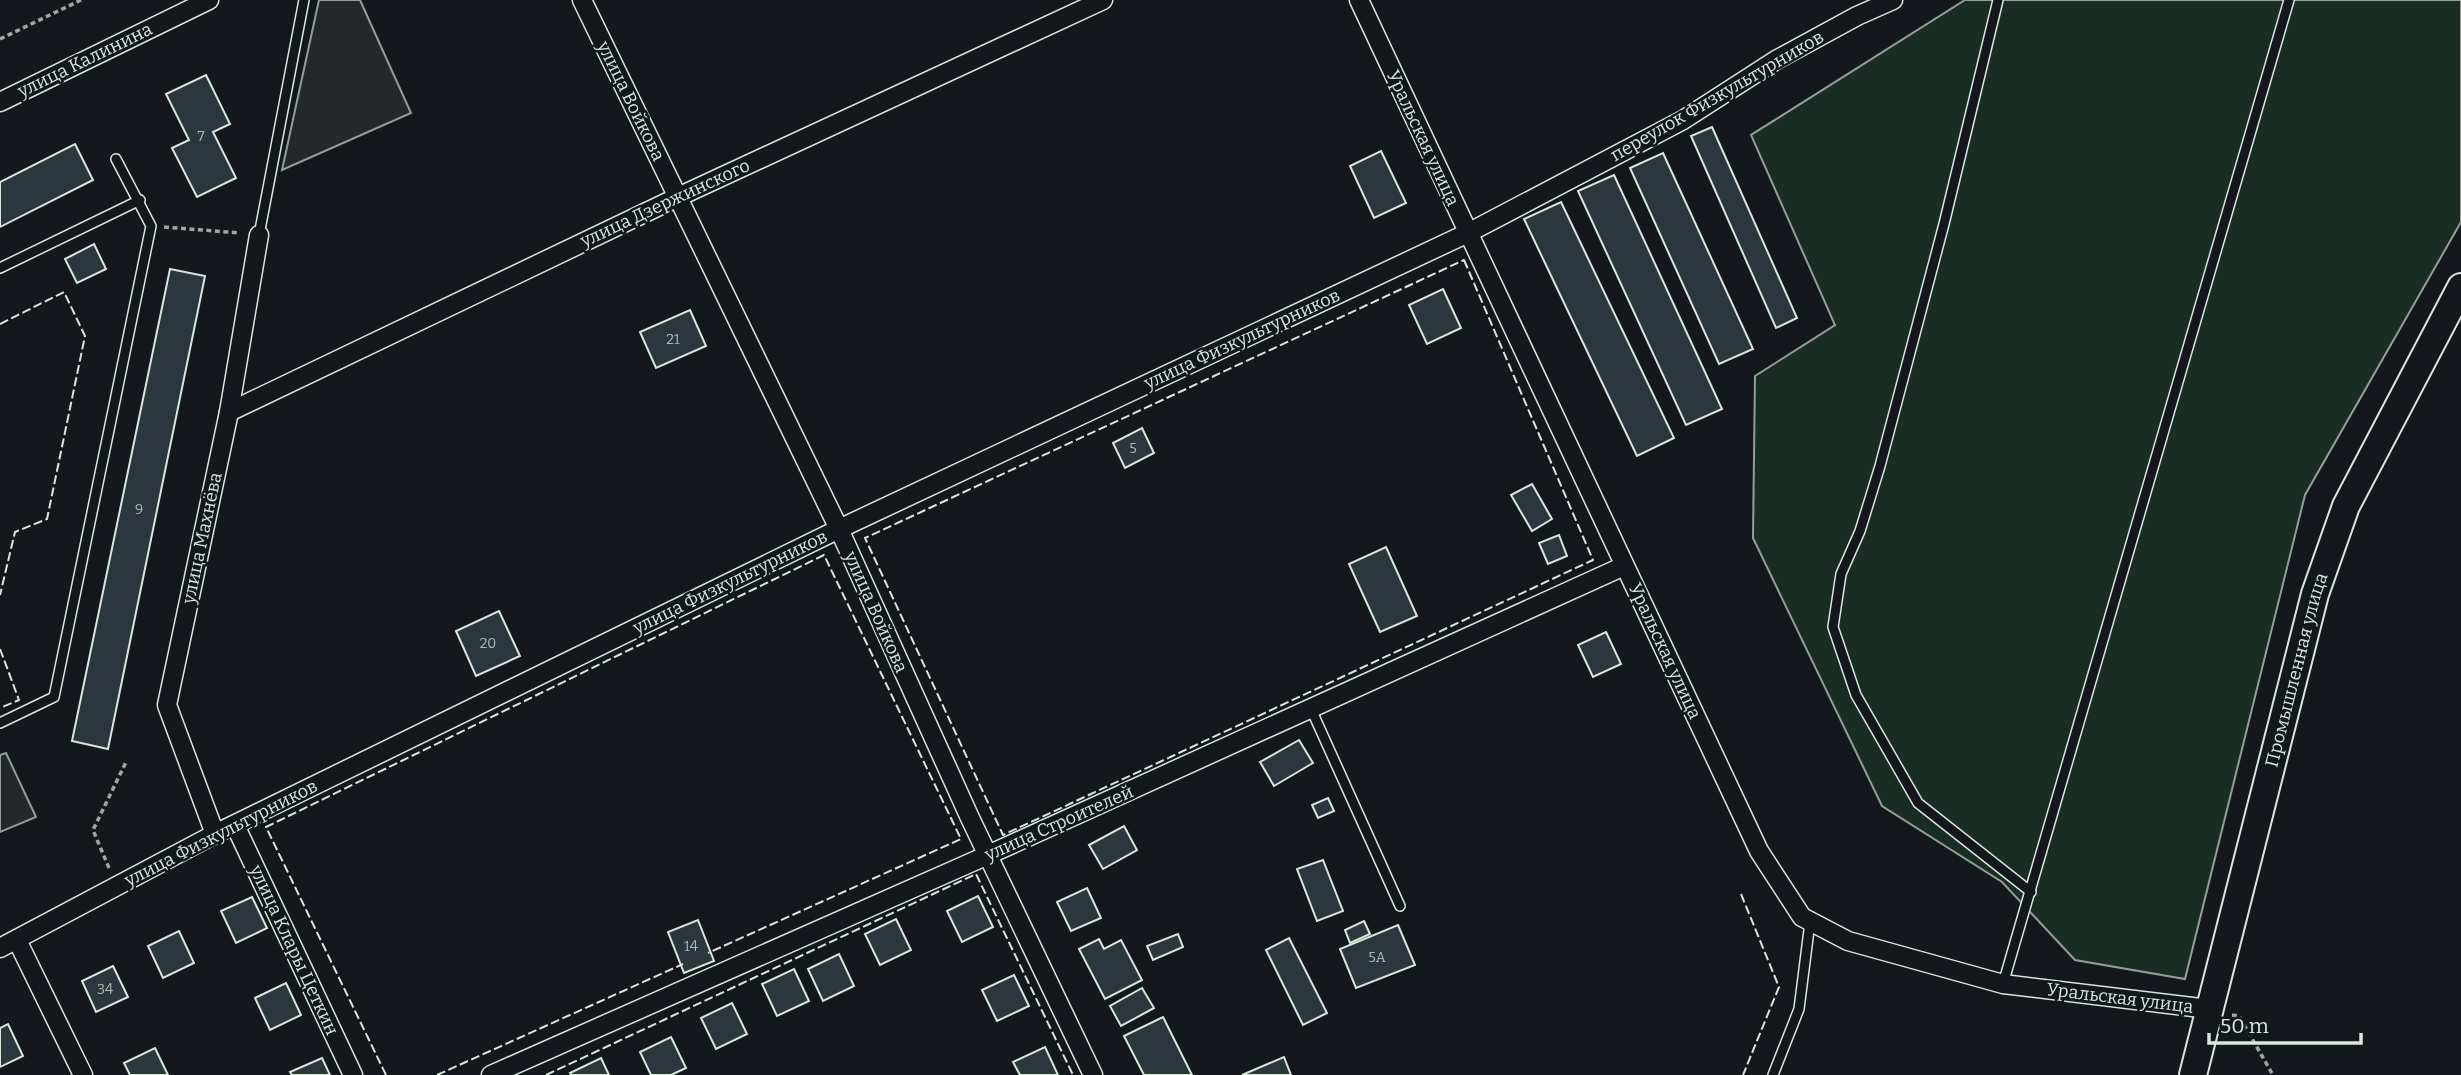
<svg xmlns="http://www.w3.org/2000/svg" width="2461" height="1075" viewBox="0 0 2461 1075" font-family="Bitter,serif">
<style>
.green{fill:#1a2d24;stroke:#939e99;stroke-width:2}
.parking{fill:#24282b;stroke:#939e99;stroke-width:2}
.building{fill:#2c363c;stroke:#d8e6dc;stroke-width:2}
.lines{fill:none;stroke-linecap:round;stroke-linejoin:round}
.service-casing{stroke:#d8e6dc;stroke-width:12}
.minor-casing{stroke:#d8e6dc;stroke-width:21}
.secondary-casing{stroke:#d8e6dc;stroke-width:30}
.path{stroke:#9da8a2;stroke-width:3.5;stroke-dasharray:5 3.5;stroke-linecap:butt}
.service{stroke:#14181c;stroke-width:9}
.minor{stroke:#14181c;stroke-width:18}
.secondary{stroke:#14181c;stroke-width:26}
.fence{stroke:#d8e6dc;stroke-width:2;stroke-dasharray:9 3.5;stroke-linecap:butt}
.labels{text-anchor:middle;dominant-baseline:central;stroke-width:5;stroke-linejoin:round;paint-order:stroke}
.number-label{font-size:14px;fill:#adbab4}
.street-label{font-size:18px;fill:#d8e6dc;stroke:#14181c}
</style>
<rect width="100%" height="100%" fill="#14181c"/>
<polygon class="green" points="1965,0 2461,0 2461,222 2305,495 2185,979 2075,960 2002,882 1882,806 1753,538 1755,376 1835,325 1751,135"/>
<g class="parking">
<polygon points="319,0 360,0 411,113 282,170"/>
<polygon points="6,753 36,817 0,832 0,755"/>
</g>
<g class="building">
<polygon points="206,75 230,124 213,132 236,178 197,197 172,148 189,140 166,94"/>
<polygon points="1712,127 1797,318 1776,328 1691,136"/>
<polygon points="75,144 93,180 0,227 0,182"/>
<polygon points="1381,151 1406,203 1374,218 1350,166"/>
<polygon points="1663,153 1753,349 1719,364 1630,168"/>
<polygon points="1614,175 1722,409 1686,425 1578,191"/>
<polygon points="1561,202 1674,438 1637,456 1524,219"/>
<polygon points="94,244 106,269 77,283 65,259"/>
<polygon points="170,269 205,276 108,749 72,741"/>
<polygon points="1443,289 1461,328 1427,344 1409,305"/>
<polygon points="690,310 706,346 656,368 640,332"/>
<polygon points="1142,428 1154,453 1125,468 1113,443"/>
<polygon points="1532,484 1552,519 1532,531 1511,495"/>
<polygon points="1559,535 1567,556 1548,564 1539,543"/>
<polygon points="1386,547 1417,616 1380,632 1349,564"/>
<polygon points="499,611 520,656 476,676 456,631"/>
<polygon points="1606,632 1621,664 1593,677 1578,645"/>
<polygon points="1299,740 1313,763 1274,786 1260,762"/>
<polygon points="1328,798 1334,811 1318,818 1312,805"/>
<polygon points="1124,826 1137,850 1103,869 1089,845"/>
<polygon points="1323,860 1343,911 1317,921 1297,869"/>
<polygon points="1087,888 1101,918 1071,931 1057,902"/>
<polygon points="978,896 993,927 962,942 947,911"/>
<polygon points="252,897 267,928 236,943 221,911"/>
<polygon points="896,919 911,950 880,965 865,934"/>
<polygon points="698,920 714,961 684,973 668,932"/>
<polygon points="1364,921 1370,934 1350,943 1345,930"/>
<polygon points="1398,925 1415,965 1356,988 1340,949"/>
<polygon points="179,931 194,963 163,978 148,946"/>
<polygon points="1178,934 1183,947 1153,960 1147,946"/>
<polygon points="1289,938 1327,1013 1303,1025 1266,950"/>
<polygon points="1099,939 1104,949 1121,940 1142,980 1105,999 1079,949"/>
<polygon points="839,954 854,986 823,1001 808,969"/>
<polygon points="113,966 128,997 96,1012 82,981"/>
<polygon points="794,969 809,1001 777,1016 762,984"/>
<polygon points="1014,975 1029,1006 997,1021 982,990"/>
<polygon points="286,983 301,1015 270,1030 255,998"/>
<polygon points="1142,988 1154,1008 1121,1026 1110,1006"/>
<polygon points="732,1003 747,1034 716,1049 701,1018"/>
<polygon points="1163,1017 1192,1075 1144,1075 1124,1036"/>
<polygon points="8,1024 23,1056 0,1067 0,1028"/>
<polygon points="671,1037 686,1068 671,1075 651,1075 640,1052"/>
<polygon points="1045,1047 1058,1075 1020,1075 1013,1062"/>
<polygon points="155,1048 168,1075 130,1075 124,1063"/>
<polygon points="1284,1057 1291,1075 1242,1075"/>
<polygon points="322,1058 330,1075 292,1075 290,1072"/>
<polygon points="601,1058 609,1075 571,1075 570,1073"/>
</g>
<g class="lines">
<defs>
<g id="service">
<polyline points="1998,0 1944,224 1880,466 1860,531 1841,574 1833,627 1856,695 1918,803 2031,892"/>
<polyline points="259,235 304,0"/>
<polyline points="0,268 140,200"/>
<polyline points="1311,709 1400,906"/>
<polyline points="0,723 54,697 151,226 116,159"/>
<polyline points="2003,984 2289,0"/>
<polyline points="1773,1075 1799,1009 1810,922"/>
</g>
<g id="minor">
<polyline points="582,0 839,529 970,818 1093,1075"/>
<polyline points="1359,0 1759,851 1802,917 1848,941 2003,984 2209,1009"/>
<polyline points="0,102 209,0"/>
<polyline points="229,412 678,197 1103,0"/>
<polyline points="235,825 353,1075"/>
<polyline points="215,834 167,705 229,412 259,235"/>
<polyline points="17,940 83,1075"/>
<polyline points="0,948 215,834 839,529 1468,233 1683,120 1776,60 1857,16 1893,0"/>
<polyline points="491,1075 988,855 1624,566"/>
</g>
<g id="secondary">
<path id="s1" d="M 2193,1075 L 2315,594 L 2346,506 L 2461,287"/>
</g>
</defs>
<use href="#service" class="service-casing"/>
<use href="#minor" class="minor-casing"/>
<use href="#secondary" class="secondary-casing"/>
<g class="path">
<polyline points="0,39 81,0"/>
<polyline points="164,227 240,233"/>
<polyline points="109,868 93,830 127,760"/>
<polyline points="2232,1015 2239,1016 2273,1075"/>
</g>
<use href="#service" class="service"/>
<use href="#minor" class="minor"/>
<use href="#secondary" class="secondary"/>
<g class="fence">
<polygon points="1464,260 1593,560 1003,835 865,538"/>
<polyline points="0,324 64,292 85,336 47,519 15,532 0,595"/>
<polyline points="0,649 19,700 0,708"/>
<polyline points="1741,894 1779,987 1743,1075"/>
<polyline points="386,1075 266,827 824,555 961,839 708,953"/>
<polyline points="437,1075 683,964"/>
<polyline points="546,1075 976,874 1073,1075"/>
</g>
</g>
<g class="labels">
<g class="number-label">
<text x="201" y="136">7</text>
<text x="673" y="339">21</text>
<text x="1133" y="448">5</text>
<text x="139" y="509">9</text>
<text x="488" y="643">20</text>
<text x="691" y="946">14</text>
<text x="1377" y="957">5А</text>
<text x="105" y="989">34</text>
</g>
<g class="street-label">
<text transform="translate(85 60) rotate(-26)">улица Калинина</text>
<text transform="translate(1717 96) rotate(-30)">переулок Физкультурников</text>
<text transform="translate(631 101) rotate(64)">улица Войкова</text>
<text transform="translate(1423 138) rotate(65)">Уральская улица</text>
<text transform="translate(665 203) rotate(-25)">улица Дзержинского</text>
<text transform="translate(1242 339) rotate(-25)">улица Физкультурников</text>
<text transform="translate(202 538) rotate(-78)">улица Махнёва</text>
<text transform="translate(730 582) rotate(-26)">улица Физкультурников</text>
<text transform="translate(876 612) rotate(66)">улица Войкова</text>
<text transform="translate(1665 651) rotate(65)">Уральская улица</text>
<text stroke="none"><textPath href="#s1" startOffset="418">Промышленная улица</textPath></text>
<text transform="translate(1059 823) rotate(-24)">улица Строителей</text>
<text transform="translate(221 833) rotate(-27)">улица Физкультурников</text>
<text transform="translate(294 950) rotate(65)">улица Клары Цеткин</text>
<text transform="translate(2120 998) rotate(7)">Уральская улица</text>
</g>
</g>
<path d="M2209 1033v10h152v-10" fill="none" stroke="#d8e6dc" stroke-width="3.5"/>
<text x="2220" y="1033" font-size="21" fill="#d8e6dc" stroke="#14181c" stroke-width="5" paint-order="stroke">50 m</text>
</svg>
